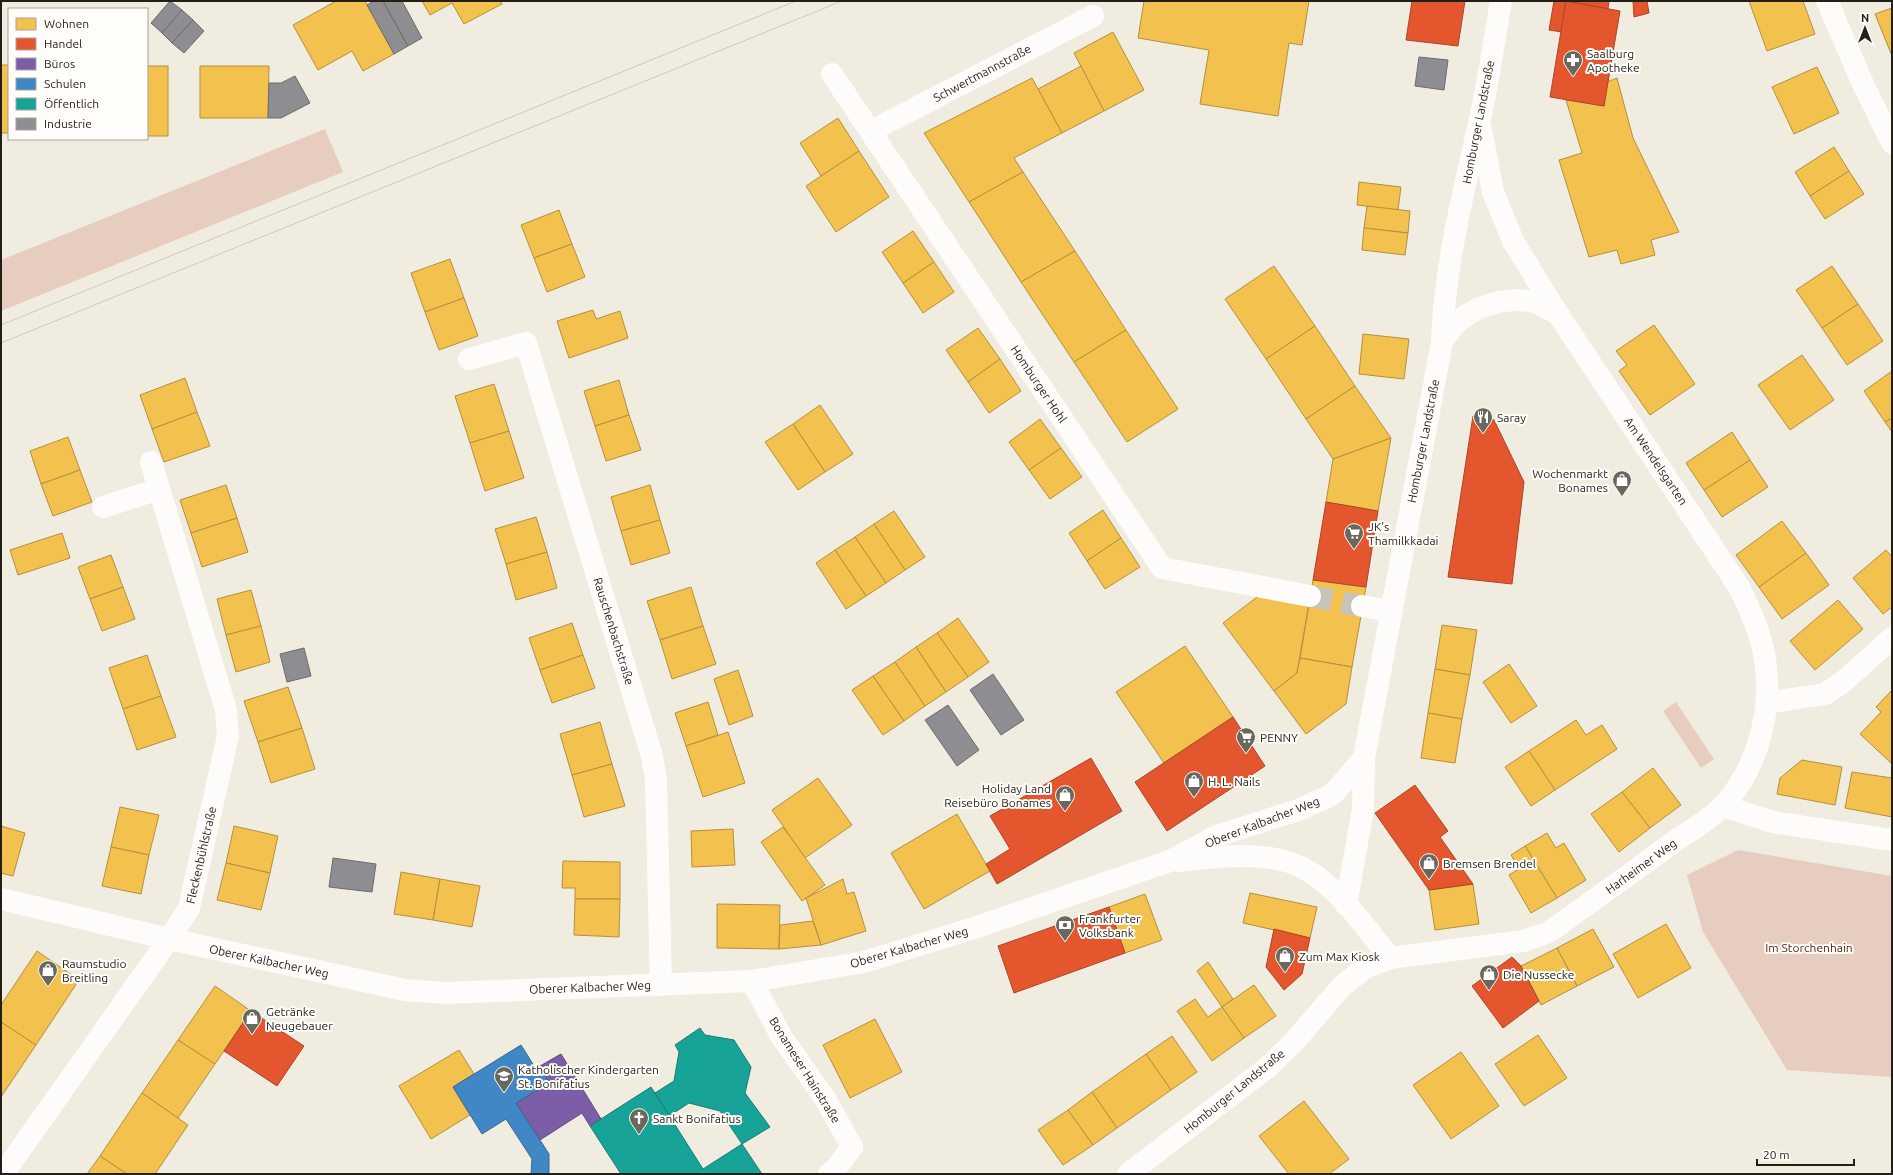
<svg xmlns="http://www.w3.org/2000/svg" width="1893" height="1175" viewBox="0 0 1893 1175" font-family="Ubuntu,sans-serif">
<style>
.green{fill:#e7ccc0}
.homes{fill:#f2c14e;stroke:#b4903e}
.shops{fill:#e4572e;stroke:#aa4627}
.offices{fill:#7b5ea7;stroke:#604b7c}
.schools{fill:#3f88c5;stroke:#366891}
.public{fill:#17a398;stroke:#1a7b71}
.industry{fill:#8d8d92;stroke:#6d6c6d}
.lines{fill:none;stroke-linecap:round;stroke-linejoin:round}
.minor-tunnel{stroke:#c8c3b8;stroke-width:22;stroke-dasharray:22 11;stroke-linecap:butt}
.minor{stroke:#fdfcfa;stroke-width:22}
.tertiary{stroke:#fdfcfa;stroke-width:22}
.tram{stroke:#cac8c5;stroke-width:1}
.labels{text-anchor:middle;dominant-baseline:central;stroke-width:4;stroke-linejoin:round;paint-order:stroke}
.poi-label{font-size:12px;fill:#221f17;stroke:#fffdf9;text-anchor:start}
.street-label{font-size:12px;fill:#221f17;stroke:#fffdf9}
.park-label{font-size:12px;fill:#561d0e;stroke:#fffdf9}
</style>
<rect width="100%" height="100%" fill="#f1ece0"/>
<g class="green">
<polygon points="325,129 343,172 1,311 1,260"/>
<polygon points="1676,702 1714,759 1701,768 1663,711"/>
<polygon points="1738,850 1892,876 1892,1077 1787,1070 1703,932 1687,875"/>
</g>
<g class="homes">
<polygon points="336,1 365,1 394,54 363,71 352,51 318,70 293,25"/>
<polygon points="422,1 501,1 502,4 464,24 452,3 430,15"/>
<polygon points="1144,1 1309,1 1302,45 1289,43 1278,116 1200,104 1209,50 1138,38"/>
<polygon points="1749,1 1803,1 1815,34 1767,51"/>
<polygon points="1892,8 1892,56 1875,14"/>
<polygon points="1113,32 1144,90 1104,111 1074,53"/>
<rect x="1" y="65" width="8" height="68"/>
<rect x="147" y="66" width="21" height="70"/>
<polygon points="200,66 269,66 268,118 200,118"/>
<polygon points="1081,66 1104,111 1062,133 1038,89"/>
<polygon points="1817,67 1839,113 1794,134 1772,87"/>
<polygon points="1032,78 1062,133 1014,158 1023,172 969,202 924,133"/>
<polygon points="1617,78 1633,138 1679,232 1651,240 1655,255 1621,264 1617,250 1589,257 1559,160 1582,153 1566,100 1604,106 1607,82"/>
<polygon points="838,118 859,151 821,176 800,143"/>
<polygon points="1834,147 1849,171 1810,196 1795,172"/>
<polygon points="859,151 889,197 836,232 806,186"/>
<polygon points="1849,171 1864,194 1825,219 1810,196"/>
<polygon points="1023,172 1075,251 1021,282 969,202"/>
<polygon points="1359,182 1401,187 1398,210 1357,205"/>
<polygon points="1367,206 1410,211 1408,233 1364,228"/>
<polygon points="559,210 572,244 534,258 521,225"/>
<polygon points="1364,228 1408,233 1405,255 1362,250"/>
<polygon points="913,231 934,262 903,283 882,252"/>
<polygon points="572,244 585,277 547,292 534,258"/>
<polygon points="1075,251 1126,330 1074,362 1021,282"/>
<polygon points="450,259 464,298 425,312 411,273"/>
<polygon points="934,262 954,292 923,313 903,283"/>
<polygon points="1274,266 1315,326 1266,359 1225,299"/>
<polygon points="1832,266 1858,304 1822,328 1796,290"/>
<polygon points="464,298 478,336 439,350 425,312"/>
<polygon points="1858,304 1883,341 1847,365 1822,328"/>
<polygon points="593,310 596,319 620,311 628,338 569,358 557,321"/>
<polygon points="1654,325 1695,384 1650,415 1619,371 1627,365 1616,351"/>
<polygon points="1315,326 1355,386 1306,419 1266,359"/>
<polygon points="978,328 1000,359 968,382 946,350"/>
<polygon points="1126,330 1178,409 1127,442 1074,362"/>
<polygon points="1363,334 1409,339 1404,379 1359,374"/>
<polygon points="1802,355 1834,400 1790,430 1758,385"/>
<polygon points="1000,359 1021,391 989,413 968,382"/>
<polygon points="1892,371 1892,418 1885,422 1864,391"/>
<polygon points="185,378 197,412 152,429 140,395"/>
<polygon points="619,380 629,415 595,426 584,391"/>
<polygon points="494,384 509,431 470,443 455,396"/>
<polygon points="1355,386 1391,438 1333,459 1306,419"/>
<polygon points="820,405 853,454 825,472 793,424"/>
<polygon points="197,412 210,446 164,462 152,429"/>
<polygon points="629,415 641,450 606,461 595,426"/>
<polygon points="1892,418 1892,432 1885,422"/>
<polygon points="1040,419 1061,448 1029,470 1009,442"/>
<polygon points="793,424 825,472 798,490 765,442"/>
<polygon points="509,431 524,478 485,491 470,443"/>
<polygon points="1732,432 1750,460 1704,490 1686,463"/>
<polygon points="68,437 80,470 41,484 30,451"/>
<polygon points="1391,438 1378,511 1326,502 1333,459"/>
<polygon points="1061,448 1082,477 1050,499 1029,470"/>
<polygon points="1750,460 1768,487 1722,517 1704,490"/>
<polygon points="80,470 92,502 53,516 41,484"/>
<polygon points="226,485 237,518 191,533 180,500"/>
<polygon points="650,485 660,520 621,531 611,497"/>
<polygon points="1103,510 1121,538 1087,561 1069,533"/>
<polygon points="894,511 925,557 905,570 874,524"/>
<polygon points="536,517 547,552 506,564 495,529"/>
<polygon points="237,518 248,552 202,567 191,533"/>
<polygon points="660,520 670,553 631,565 621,531"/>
<polygon points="1782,521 1806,553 1759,587 1736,555"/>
<polygon points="874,524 905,570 886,583 855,537"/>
<polygon points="62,533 70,558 18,575 10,550"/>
<polygon points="855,537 886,583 866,596 835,550"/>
<polygon points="1121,538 1140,567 1105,589 1087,561"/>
<polygon points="835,550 866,596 846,609 816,563"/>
<polygon points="1886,550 1892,557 1892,607 1883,614 1853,578"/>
<polygon points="547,552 557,588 516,600 506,564"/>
<polygon points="1806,553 1829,585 1782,619 1759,587"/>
<polygon points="111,555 123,587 90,599 78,567"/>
<polygon points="1313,580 1366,587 1352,667 1300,658"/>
<polygon points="123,587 135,619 102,631 90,599"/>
<polygon points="691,587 703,626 660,640 647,601"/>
<polygon points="251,590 261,626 226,635 217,599"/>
<polygon points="1261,594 1309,603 1297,673 1274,691 1223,623"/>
<polygon points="1838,600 1863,629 1815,670 1790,641"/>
<polygon points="958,618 989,662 968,677 937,633"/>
<polygon points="572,623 583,655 540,670 529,638"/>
<polygon points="1442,625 1477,630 1470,675 1435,669"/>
<polygon points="261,626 270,662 236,672 226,635"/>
<polygon points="703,626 716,664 672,679 660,640"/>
<polygon points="937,633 968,677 946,692 916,647"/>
<polygon points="1185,646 1233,717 1164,763 1116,692"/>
<polygon points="916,647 946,692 925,706 895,662"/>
<polygon points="147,655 161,696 123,709 109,668"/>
<polygon points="583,655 595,688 552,703 540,670"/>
<polygon points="1300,658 1352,667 1346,704 1306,734 1274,691 1297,673"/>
<polygon points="895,662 925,706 904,721 873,676"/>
<polygon points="1509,664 1537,706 1511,723 1483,682"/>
<polygon points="1435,669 1470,675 1462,719 1428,713"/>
<polygon points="738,670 753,716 729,725 714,679"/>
<polygon points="873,676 904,721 883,735 852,690"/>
<polygon points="288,687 302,728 258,742 244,701"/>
<polygon points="1892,690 1892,764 1860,734 1881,712 1876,707"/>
<polygon points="161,696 176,737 137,750 123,709"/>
<polygon points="708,702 718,735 686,746 675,713"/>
<polygon points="1428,713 1462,719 1455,763 1421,758"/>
<polygon points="1576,720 1586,735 1602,725 1617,749 1555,790 1529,751"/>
<polygon points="600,722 612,764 572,775 560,734"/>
<polygon points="302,728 315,769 271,783 258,742"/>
<polygon points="728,732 745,783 703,797 686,746"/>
<polygon points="1529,751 1555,790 1531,806 1505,767"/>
<polygon points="1802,760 1842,767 1835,805 1777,794 1780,778"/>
<polygon points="612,764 625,806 584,817 572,775"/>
<polygon points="1653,768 1681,805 1650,828 1622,792"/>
<polygon points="1852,772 1892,778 1892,817 1845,808"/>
<polygon points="818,778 852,825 805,858 772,810"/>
<polygon points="1622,792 1650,828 1619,852 1591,814"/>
<polygon points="120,807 159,815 149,855 111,847"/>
<polygon points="957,814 990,871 924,909 891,853"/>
<polygon points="1,826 25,833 13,876 1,873"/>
<polygon points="234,826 278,836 270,873 226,863"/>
<polygon points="783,827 825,885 802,901 761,842"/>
<polygon points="733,829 735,865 692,867 691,831"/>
<polygon points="1547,833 1556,848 1564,843 1586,880 1557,898 1525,846"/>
<polygon points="1525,846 1557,898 1531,913 1509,875 1519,869 1511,855"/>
<polygon points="111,847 149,855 141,894 102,886"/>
<polygon points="563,861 620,862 620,899 575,899 575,888 562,888"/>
<polygon points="226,863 270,873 261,910 217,900"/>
<polygon points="401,872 440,879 433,920 394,914"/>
<polygon points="440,879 480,886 472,927 433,920"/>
<polygon points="843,879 847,894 854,892 866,931 821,945 806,898"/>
<polygon points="1473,884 1479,924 1435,930 1429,890"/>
<polygon points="1250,893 1317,907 1310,938 1243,923"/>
<polygon points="1145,894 1162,940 1125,953 1109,907"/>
<polygon points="575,899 620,899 619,937 574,935"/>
<polygon points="717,904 780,905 779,949 717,948"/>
<polygon points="813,921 821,945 779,949 780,925"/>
<polygon points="1666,924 1691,968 1638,998 1613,954"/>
<polygon points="1593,929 1614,967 1577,986 1557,948"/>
<polygon points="1557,948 1577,986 1541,1005 1521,966"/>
<polygon points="37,951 79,980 36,1045 1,1022 1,1005"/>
<polygon points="1208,962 1233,999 1222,1007 1197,971"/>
<polygon points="1254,985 1276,1016 1244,1038 1222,1007"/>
<polygon points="215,986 251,1011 215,1064 178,1040"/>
<polygon points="1195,999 1208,1017 1222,1007 1244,1038 1212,1061 1177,1011"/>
<polygon points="875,1019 902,1072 850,1098 823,1045"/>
<polygon points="1,1022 36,1045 1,1097"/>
<polygon points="1538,1035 1567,1078 1524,1106 1495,1064"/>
<polygon points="1172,1036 1197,1072 1171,1090 1146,1054"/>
<polygon points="178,1040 215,1064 178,1118 142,1093"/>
<polygon points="459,1050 474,1074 453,1087 470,1115 431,1139 399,1086"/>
<polygon points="1461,1052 1499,1106 1451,1139 1413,1085"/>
<polygon points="1146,1054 1171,1090 1117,1128 1092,1092"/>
<polygon points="1092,1092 1117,1128 1093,1145 1068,1110"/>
<polygon points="142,1093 188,1125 155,1174 127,1174 100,1156"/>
<polygon points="1304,1101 1349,1159 1329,1174 1289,1174 1259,1136"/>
<polygon points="1068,1110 1093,1145 1063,1165 1038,1130"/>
<polygon points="100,1156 127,1174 87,1174"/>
</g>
<g class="shops">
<polygon points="1412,1 1465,1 1458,46 1406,40"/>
<polygon points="1554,1 1609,1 1608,9 1566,1 1562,32 1549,30"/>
<polygon points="1566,1 1620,11 1604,106 1550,97"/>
<polygon points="1633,1 1647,1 1649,13 1634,17"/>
<polygon points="1473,416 1494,420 1524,482 1512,584 1448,577"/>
<polygon points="1326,502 1378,511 1366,587 1313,580"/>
<polygon points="1233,717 1265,766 1167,831 1135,782"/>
<polygon points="1091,758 1122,811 997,884 986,864 1010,849 990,816"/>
<polygon points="1415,785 1448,831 1440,837 1473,884 1429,890 1375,813"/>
<polygon points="1109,907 1125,953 1014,993 998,946"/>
<polygon points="1274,929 1310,938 1302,974 1284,990 1266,967"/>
<polygon points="1512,957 1521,966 1539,1001 1503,1028 1472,986"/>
<polygon points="251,1011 304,1046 277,1086 224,1051"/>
</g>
<polygon class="offices" points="561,1054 601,1119 590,1126 582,1113 540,1140 516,1103 549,1083 540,1066"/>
<polygon class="schools" points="521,1045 536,1069 540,1066 549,1083 516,1103 549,1154 549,1174 531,1174 532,1159 506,1119 482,1134 453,1087"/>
<g class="public">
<polygon points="700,1028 705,1035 734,1040 751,1067 745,1093 770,1127 742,1144 720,1111 689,1103 669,1116 655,1093 674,1081 679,1052 675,1045"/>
<polygon points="651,1087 703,1169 742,1144 762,1174 621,1174 590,1126"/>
</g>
<g class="industry">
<polygon points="170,1 182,10 162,33 151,23"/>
<polygon points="374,1 383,1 408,46 394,54 367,5"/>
<polygon points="383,1 402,1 422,38 408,46"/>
<polygon points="182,10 193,20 172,43 162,33"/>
<polygon points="193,20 204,31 184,53 172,43"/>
<polygon points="1419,57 1448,60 1444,90 1415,86"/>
<polygon points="295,76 310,103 281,118 268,118 269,83 281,83"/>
<polygon points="304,648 311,676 287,682 280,654"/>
<polygon points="993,674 1024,720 1001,735 970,690"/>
<polygon points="948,705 979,750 957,766 925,720"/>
<polygon points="333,858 376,864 372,892 329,887"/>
</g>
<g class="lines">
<polyline class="minor-tunnel" points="1310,596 1362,606"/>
<g class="minor">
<polyline points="1827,1 1864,86 1892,143"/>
<polyline points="832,74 1162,568 1310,596"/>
<polyline points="1481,129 1493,192 1514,243 1558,314"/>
<polyline points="871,131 1093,16"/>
<path d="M 1442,342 C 1444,270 1463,193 1479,124 C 1488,83 1494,42 1501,1"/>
<polyline points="469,359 526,343 652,756 656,780 661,985"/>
<polyline points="151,462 226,710 228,736 189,908 169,939"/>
<polyline points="103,507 159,489"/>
<polyline points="1362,606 1391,611"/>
<polyline points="1766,703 1825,694 1843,682 1892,638"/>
<polyline points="752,981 781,1036 826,1100 852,1147 837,1167 829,1174"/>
</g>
<g class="tertiary">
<polyline points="1723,806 1773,822 1892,840"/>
<path d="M 1180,861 C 1214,857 1258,851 1292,863 C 1334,879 1362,924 1390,958"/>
<polyline points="1,899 169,939 405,990 445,993 752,981 864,962 974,928 1170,861 1217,836 1301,809 1333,794 1364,758"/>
<polyline points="3,1174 169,939"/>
<path d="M 1128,1174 L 1268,1067 L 1293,1043 L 1342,986 L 1365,968 L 1390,958 L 1524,941 L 1549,932 C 1591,902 1633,872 1675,841 C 1690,831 1712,818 1724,805 C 1760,764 1775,703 1763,649 C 1758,627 1749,607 1739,587 L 1558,314 C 1552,311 1546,307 1539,304 C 1515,294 1479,304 1460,320 C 1453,325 1447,335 1442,342 L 1364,758 L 1363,809 L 1346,905"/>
</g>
<g class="tram">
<polyline points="1,325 796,1"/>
<polyline points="1,343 842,1"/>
</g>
</g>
<defs>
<symbol id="pharmacy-pin" viewBox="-11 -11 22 30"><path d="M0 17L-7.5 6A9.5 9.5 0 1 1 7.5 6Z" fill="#6a675d" stroke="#fffdf9"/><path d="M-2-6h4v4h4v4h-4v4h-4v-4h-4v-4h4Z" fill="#fff"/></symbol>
<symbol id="restaurant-pin" viewBox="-11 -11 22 30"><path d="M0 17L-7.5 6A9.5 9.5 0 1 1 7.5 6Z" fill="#6a675d" stroke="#fffdf9"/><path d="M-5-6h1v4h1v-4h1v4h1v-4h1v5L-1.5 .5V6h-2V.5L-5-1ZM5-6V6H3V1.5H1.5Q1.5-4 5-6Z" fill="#fff"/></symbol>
<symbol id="shop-pin" viewBox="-11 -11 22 30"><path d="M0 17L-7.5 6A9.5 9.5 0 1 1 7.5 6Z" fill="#6a675d" stroke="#fffdf9"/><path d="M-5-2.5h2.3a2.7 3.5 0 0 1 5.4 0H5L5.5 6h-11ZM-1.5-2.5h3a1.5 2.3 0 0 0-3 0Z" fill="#fff"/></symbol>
<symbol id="supermarket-pin" viewBox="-11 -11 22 30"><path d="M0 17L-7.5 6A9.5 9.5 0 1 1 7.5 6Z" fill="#6a675d" stroke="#fffdf9"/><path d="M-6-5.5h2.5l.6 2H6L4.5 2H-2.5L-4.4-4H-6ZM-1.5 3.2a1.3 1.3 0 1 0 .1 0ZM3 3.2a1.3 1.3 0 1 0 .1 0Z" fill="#fff"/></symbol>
<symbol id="bank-pin" viewBox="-11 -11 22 30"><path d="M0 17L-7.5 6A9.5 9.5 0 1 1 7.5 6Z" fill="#6a675d" stroke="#fffdf9"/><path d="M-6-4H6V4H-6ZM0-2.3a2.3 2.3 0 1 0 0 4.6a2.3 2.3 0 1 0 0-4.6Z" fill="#fff"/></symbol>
<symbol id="school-pin" viewBox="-11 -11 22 30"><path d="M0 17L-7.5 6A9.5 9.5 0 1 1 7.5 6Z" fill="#6a675d" stroke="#fffdf9"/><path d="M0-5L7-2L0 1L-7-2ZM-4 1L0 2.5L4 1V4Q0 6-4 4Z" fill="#fff"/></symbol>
<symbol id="church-pin" viewBox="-11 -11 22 30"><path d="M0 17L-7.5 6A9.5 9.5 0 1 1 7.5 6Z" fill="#6a675d" stroke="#fffdf9"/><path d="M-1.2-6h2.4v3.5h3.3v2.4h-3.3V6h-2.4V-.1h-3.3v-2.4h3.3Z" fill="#fff"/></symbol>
</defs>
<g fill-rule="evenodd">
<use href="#pharmacy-pin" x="1562" y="49" width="22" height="30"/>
<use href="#restaurant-pin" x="1472" y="406" width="22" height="30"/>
<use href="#shop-pin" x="1611" y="469" width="22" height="30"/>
<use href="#supermarket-pin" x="1343" y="522" width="22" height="30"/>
<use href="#supermarket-pin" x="1235" y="726" width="22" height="30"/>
<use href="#shop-pin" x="1183" y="770" width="22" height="30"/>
<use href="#shop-pin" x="1054" y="784" width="22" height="30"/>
<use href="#shop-pin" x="1418" y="852" width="22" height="30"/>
<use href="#bank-pin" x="1054" y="914" width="22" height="30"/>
<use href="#shop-pin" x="1274" y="945" width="22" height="30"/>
<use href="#shop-pin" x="37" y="959" width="22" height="30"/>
<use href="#shop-pin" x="1478" y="963" width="22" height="30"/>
<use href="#shop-pin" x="241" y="1007" width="22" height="30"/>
<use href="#school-pin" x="493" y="1065" width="22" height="30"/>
<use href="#church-pin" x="628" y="1107" width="22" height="30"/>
</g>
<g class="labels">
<g class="poi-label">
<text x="1587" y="53">Saalburg<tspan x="1587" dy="14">Apotheke</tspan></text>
<text x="1497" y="417">Saray</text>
<text x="1608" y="473" text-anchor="end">Wochenmarkt<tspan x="1608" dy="14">Bonames</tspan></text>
<text x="1368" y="526">JK's<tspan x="1368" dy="14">Thamilkkadai</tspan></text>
<text x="1260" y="737">PENNY</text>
<text x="1208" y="781">H. L. Nails</text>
<text x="1051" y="788" text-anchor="end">Holiday Land<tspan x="1051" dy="14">Reisebüro Bonames</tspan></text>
<text x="1443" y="863">Bremsen Brendel</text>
<text x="1079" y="918">Frankfurter<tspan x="1079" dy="14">Volksbank</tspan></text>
<text x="1299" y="956">Zum Max Kiosk</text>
<text x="62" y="963">Raumstudio<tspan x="62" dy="14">Breitling</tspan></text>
<text x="1503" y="974">Die Nussecke</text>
<text x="266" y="1011">Getränke<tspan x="266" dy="14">Neugebauer</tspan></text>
<text x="518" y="1069">Katholischer Kindergarten<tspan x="518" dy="14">St. Bonifatius</tspan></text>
<text x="653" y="1118">Sankt Bonifatius</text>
</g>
<g class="street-label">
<text transform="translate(982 73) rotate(-28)">Schwertmannstraße</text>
<text transform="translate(1478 122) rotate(-79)">Homburger Landstraße</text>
<text transform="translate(1039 384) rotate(56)">Homburger Hohl</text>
<text transform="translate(1423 441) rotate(-79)">Homburger Landstraße</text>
<text transform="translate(1656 461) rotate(56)">Am Wendelsgarten</text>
<text transform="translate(614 631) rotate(73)">Rauschenbachstraße</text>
<text transform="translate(1262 822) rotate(-21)">Oberer Kalbacher Weg</text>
<text transform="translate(201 855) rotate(-77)">Fleckenbühlstraße</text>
<text transform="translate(1641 866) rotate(-36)">Harheimer Weg</text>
<text transform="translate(909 947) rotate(-16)">Oberer Kalbacher Weg</text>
<text transform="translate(269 961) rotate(12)">Oberer Kalbacher Weg</text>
<text transform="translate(590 987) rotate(-2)">Oberer Kalbacher Weg</text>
<text transform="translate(805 1070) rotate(58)">Bonameser Hainstraße</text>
<text transform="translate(1234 1091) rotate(-39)">Homburger Landstraße</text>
</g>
<g class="park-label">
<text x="1809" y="947">Im Storchenhain</text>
</g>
</g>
<rect width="1893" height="1175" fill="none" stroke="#221f17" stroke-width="4"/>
<rect x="8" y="8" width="140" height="132" fill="#fffdf9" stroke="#a7a49f"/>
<rect x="16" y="18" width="20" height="12" fill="#f2c14e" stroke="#a7a49f"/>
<text x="44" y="28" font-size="12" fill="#221f17">Wohnen</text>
<rect x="16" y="38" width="20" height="12" fill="#e4572e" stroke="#a7a49f"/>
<text x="44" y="48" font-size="12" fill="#221f17">Handel</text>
<rect x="16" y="58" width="20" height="12" fill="#7b5ea7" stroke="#a7a49f"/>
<text x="44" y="68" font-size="12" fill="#221f17">Büros</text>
<rect x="16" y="78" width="20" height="12" fill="#3f88c5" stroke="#a7a49f"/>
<text x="44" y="88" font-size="12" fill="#221f17">Schulen</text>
<rect x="16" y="98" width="20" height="12" fill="#17a398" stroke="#a7a49f"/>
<text x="44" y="108" font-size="12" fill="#221f17">Öffentlich</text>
<rect x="16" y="118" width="20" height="12" fill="#8d8d92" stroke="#a7a49f"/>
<text x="44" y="128" font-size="12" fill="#221f17">Industrie</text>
<g transform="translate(1865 28)" stroke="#fffdf9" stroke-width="3" paint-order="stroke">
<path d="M0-3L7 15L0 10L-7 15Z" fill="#221f17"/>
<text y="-6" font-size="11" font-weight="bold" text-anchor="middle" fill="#221f17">N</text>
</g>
<path d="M1757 1159v6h97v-6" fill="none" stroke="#221f17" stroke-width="2"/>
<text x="1763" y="1159" font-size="12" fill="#221f17" stroke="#fffdf9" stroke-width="3" paint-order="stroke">20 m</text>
</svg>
